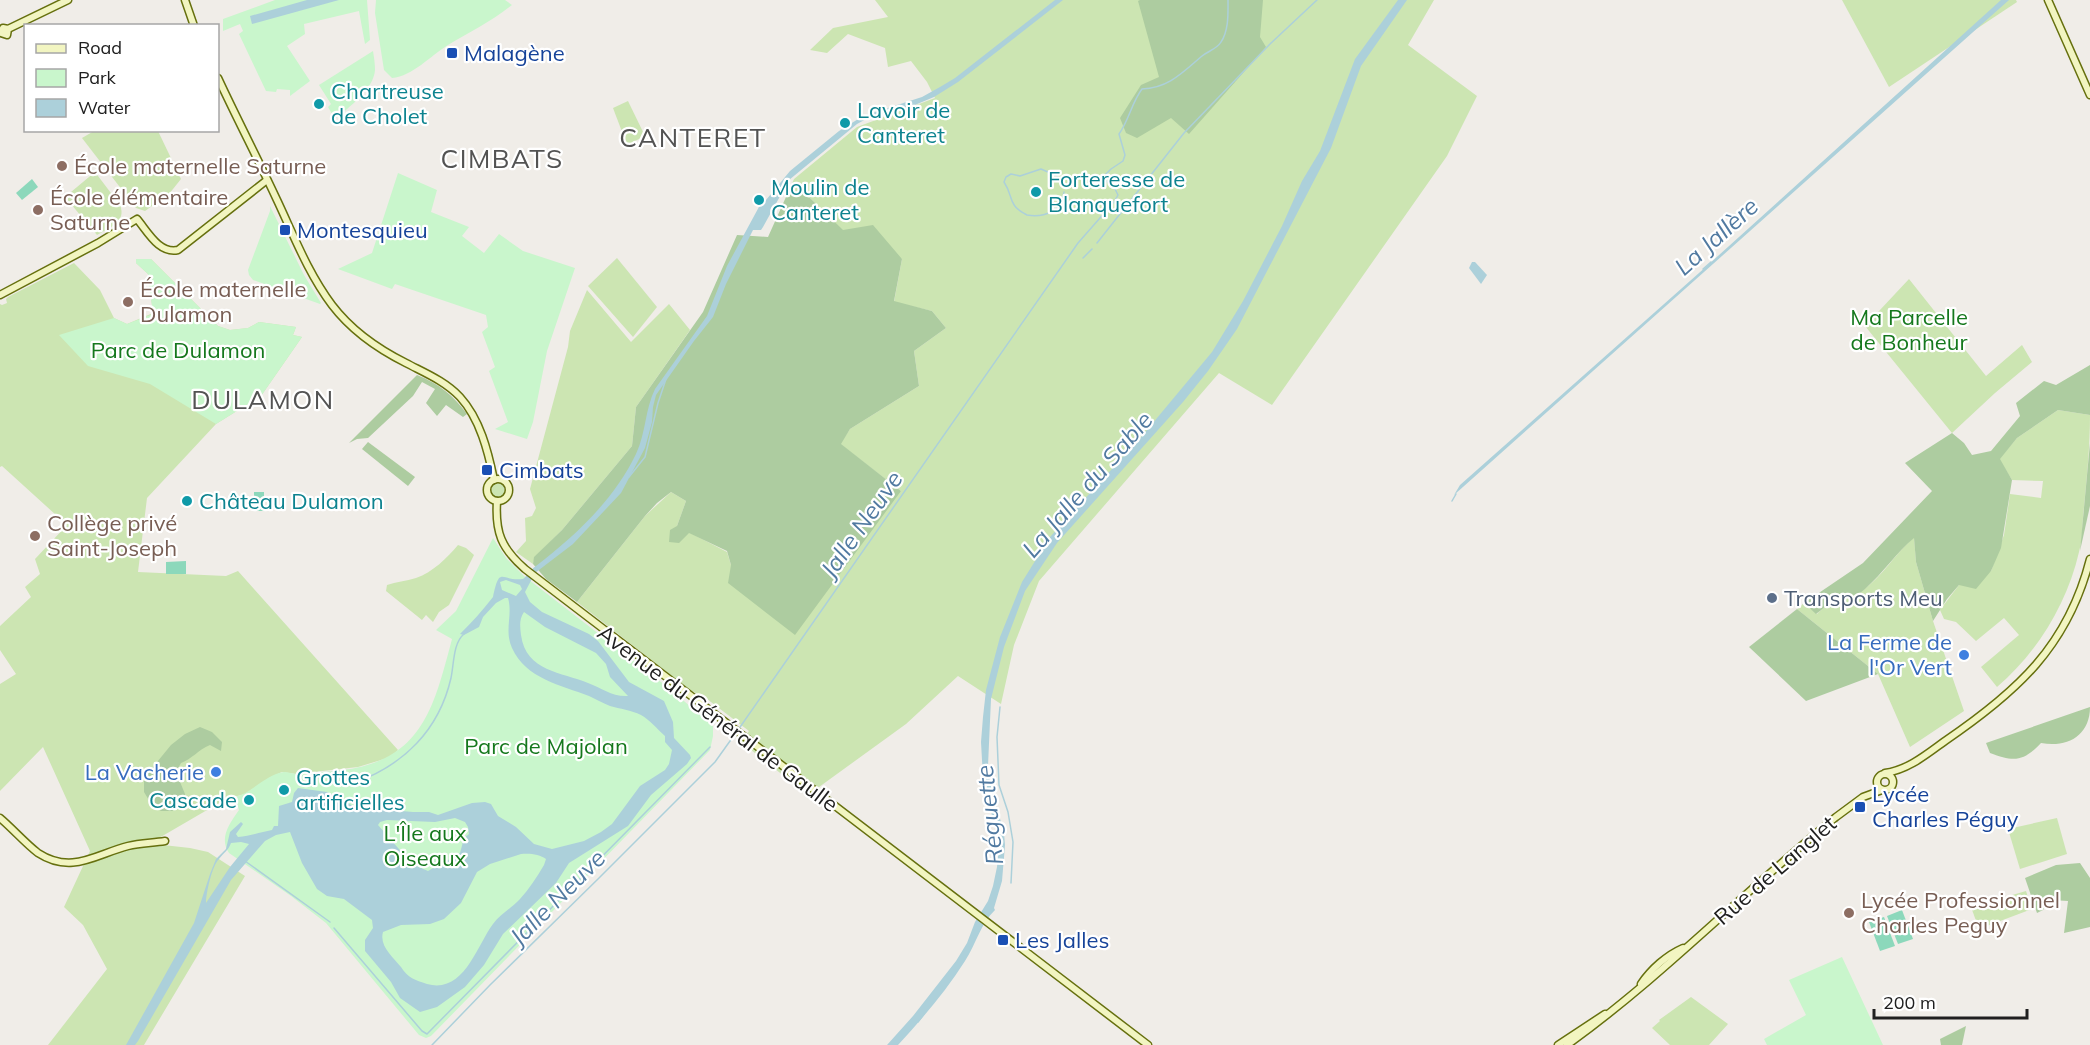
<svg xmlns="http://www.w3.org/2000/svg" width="2090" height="1045" viewBox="0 0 2090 1045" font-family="Mulish,sans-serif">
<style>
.grass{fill:#cce5b2}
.forest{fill:#adcca0}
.park{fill:#c9f6cc}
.pitch{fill:#8cd8bb}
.water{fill:#acd0da;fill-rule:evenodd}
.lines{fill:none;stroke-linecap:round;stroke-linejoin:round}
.stream{stroke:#acd0da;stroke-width:1.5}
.secondary-casing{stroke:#66700e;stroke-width:9}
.secondary{stroke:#f2f5c1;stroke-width:6}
.transit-dot{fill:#1a4fb4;stroke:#fff;stroke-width:2}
.culture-dot{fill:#0f9aa8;stroke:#fff;stroke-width:2}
.education-dot{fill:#8d6e63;stroke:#fff;stroke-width:2}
.service-dot{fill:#5c6f8a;stroke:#fff;stroke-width:2}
.shop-dot{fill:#3f7fe0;stroke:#fff;stroke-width:2}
.labels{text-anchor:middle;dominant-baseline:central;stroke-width:4.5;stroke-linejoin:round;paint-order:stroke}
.transit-label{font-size:22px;fill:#164399;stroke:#fff;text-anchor:start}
.culture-label{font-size:22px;fill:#0d838f;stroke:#fff;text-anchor:start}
.education-label{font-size:22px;fill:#785e54;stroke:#fff;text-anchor:start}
.park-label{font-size:22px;fill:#15781d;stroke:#fff}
.service-label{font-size:22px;fill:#4e5e75;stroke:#fff;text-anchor:start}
.shop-label{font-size:22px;fill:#366cbe;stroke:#fff;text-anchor:end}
.street-label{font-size:22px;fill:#202020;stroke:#fff}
.water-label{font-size:24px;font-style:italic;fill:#517aa1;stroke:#fff}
.quarter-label{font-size:26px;letter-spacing:1.5px;fill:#535353;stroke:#fff}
</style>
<rect width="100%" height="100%" fill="#f0ede8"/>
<g class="grass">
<polygon points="875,0 1434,0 1408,45 1477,96 1447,156 1272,405 1219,373 1039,581 1014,645 1001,704 958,676 906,724 808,795 741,742 749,731 707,699 690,690 577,602 645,516 671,492 686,501 677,526 727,552 731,565 901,491 840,444 850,429 919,386 914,351 946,328 932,311 894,302 902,259 843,231 810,198 790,188 794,179 857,127 935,98 927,82 911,61 888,67 885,48 848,34 827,53 810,50 833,28 888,17"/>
<polygon points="1842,0 2016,0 2017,2 1889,87"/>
<polygon points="628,101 645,136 627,145 613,108"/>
<polygon points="94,131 158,131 181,179 169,194 145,211 136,208 82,138"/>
<path d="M 95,172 L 120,205 C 127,222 109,228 97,235 L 65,197 Z"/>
<polygon points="617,258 657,307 633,337 588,286"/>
<polygon points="136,259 151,259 218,326 230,330 248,328 259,322 296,327 293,335 302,337 261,396 216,424 147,498 138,572 226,576 238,571 398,750 391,757 358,767 296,774 282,772 269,778 245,794 226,799 159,838 163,845 190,848 208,852 245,876 144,1045 48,1045 107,969 83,925 64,907 90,851 43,747 0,791 0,684 16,674 0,650 0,626 31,597 25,587 40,574 35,559 67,525 2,466 0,467 0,304 2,305 7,303 6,299 8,297 74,263 100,290 114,318 127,324 153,313 148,274 136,263"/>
<polygon points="1909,279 1986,376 2022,345 2032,362 1995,393 1952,433 1865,326"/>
<polygon points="587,290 631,342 669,304 690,330 636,407 632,446 562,530 535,557 533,564 516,552 526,541 525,518 532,516 536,508 530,489 568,347 570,331"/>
<path d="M 2058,410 L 2090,415 C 2090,446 2087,476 2084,507 C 2082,522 2083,538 2079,552 C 2067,604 2037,653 1997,687 L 1981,667 L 2019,635 L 2004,618 L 1976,641 L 1956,622 L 1944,619 L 1940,610 L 1959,585 L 1991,571 L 2004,535 L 2010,494 L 2041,498 L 2043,481 L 2012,480 L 1999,459 L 2017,438 Z"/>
<circle cx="498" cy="490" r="7"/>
<path d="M 1914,537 L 1916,562 L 1933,621 L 1964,711 L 1910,747 L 1878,674 L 1797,609 L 1804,603 L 1817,614 C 1822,609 1829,603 1836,600 C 1845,595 1851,599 1862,591 C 1882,577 1895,554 1914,537 Z"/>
<path d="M 458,545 L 466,548 L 474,555 L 449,605 L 439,612 L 433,622 L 426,615 L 422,620 L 386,591 L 387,585 C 396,582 406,581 416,578 C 433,572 447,558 458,545 Z"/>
<polygon points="2057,818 2067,854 2020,869 2008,829"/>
<polygon points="2026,891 2032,909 1979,929 1971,907"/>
<polygon points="1691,997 1728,1024 1709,1045 1670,1045 1652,1028 1660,1021 1659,1020"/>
</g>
<g class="forest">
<polygon points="1140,0 1263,0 1260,37 1266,47 1189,134 1171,118 1137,138 1126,133 1120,118 1141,85 1159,77 1138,1"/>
<polygon points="790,188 810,198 843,230 873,225 902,259 894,301 932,311 946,328 914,351 919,386 850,429 841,444 901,491 795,635 728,583 731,565 727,551 689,533 679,543 669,542 670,530 677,526 686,501 671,492 657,503 645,516 577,602 546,579 533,564 534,557 562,530 632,446 636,407 703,312 737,235 768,237"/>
<path d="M 2090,365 L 2090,415 L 2058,410 L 2017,438 L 2000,459 L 2012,480 L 2001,548 L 1991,571 L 1976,589 L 1959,585 L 1947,599 L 1933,621 L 1916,562 L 1914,538 C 1896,553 1883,573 1865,589 C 1853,600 1847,594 1835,600 C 1829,603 1822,610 1816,614 L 1804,603 L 1863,563 L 1932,491 L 1905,463 L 1952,433 L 1964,443 L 1972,455 L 1991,451 L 2020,416 L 2016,403 L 2044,381 L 2056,385 Z"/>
<path d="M 417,375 C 438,383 454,396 467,414 L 463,417 L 446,405 L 437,416 L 426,403 L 435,389 L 422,382 L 413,396 L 368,438 L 357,439 L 349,443 Z"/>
<polygon points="368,442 415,477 408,486 362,449"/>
<polygon points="2090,443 2090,506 2080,551"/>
<polygon points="1797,609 1878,674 1806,701 1749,647"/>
<path d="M 2090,707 C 2090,736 2067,748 2041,743 C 2023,762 2014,762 1990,753 L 1986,743 Z"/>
<path d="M 200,727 L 212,732 L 222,742 L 221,751 L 210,745 C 198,750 192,759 181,763 L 176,772 L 185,794 L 185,804 L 172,811 L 161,811 L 150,802 L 144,792 L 144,778 L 171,745 L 185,734 Z"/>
<polygon points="2080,863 2090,878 2090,927 2064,933 2068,901 2051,900 2043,910 2037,913 2025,878 2056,865"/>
<polygon points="1966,1026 1962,1045 1941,1045 1940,1039"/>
</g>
<g class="park">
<polygon points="275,0 367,0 370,40 365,44 359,11 304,24 305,34 287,46 310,81 290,96 290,90 277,89 276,92 266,91 239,34 243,31 240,24 223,31 223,19"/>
<path d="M 376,0 L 505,0 L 512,5 C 492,21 470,32 448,45 C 430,56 413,76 392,78 L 384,70 L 375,13 Z"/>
<path d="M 373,51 C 374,57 375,64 375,70 C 374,89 348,108 335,119 L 328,107 L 331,104 L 319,85 Z"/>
<polygon points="398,173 437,190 431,212 469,227 462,236 484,253 499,234 523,251 575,268 547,351 533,422 527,439 495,429 508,422 489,371 495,367 482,332 488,327 486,315 395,284 392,289 338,269 372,253"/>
<polygon points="270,206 304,275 321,303 320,304 253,280 249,275 248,270 270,211"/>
<polygon points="136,259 151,259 218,326 230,330 248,328 259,322 296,327 293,335 302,337 261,396 216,424 150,384 88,366 59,335 114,318 127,324 153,314 148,274 136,263"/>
<path d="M 493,538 L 506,558 L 524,576 L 670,689 L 713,726 L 713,736 L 710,750 L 431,1036 L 426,1038 L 419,1035 L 326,923 L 291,896 L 229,853 C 219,838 229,824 239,810 L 235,797 C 252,793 266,774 284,772 C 288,772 293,774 298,774 C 310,773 322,772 335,771 C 421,763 433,711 452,639 L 436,630 L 456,611 Z"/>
<polygon points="1842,957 1883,1045 1767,1045 1764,1039 1806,1015 1789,980"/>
</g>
<g class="pitch">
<polygon points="32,179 38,187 22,200 16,193"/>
<polygon points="264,492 264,511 254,511 254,492"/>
<polygon points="186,561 186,574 166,574 166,562"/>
<polygon points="1902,910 1913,939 1898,944 1887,916"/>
<polygon points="1884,917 1895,946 1880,951 1869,922"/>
</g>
<g class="water">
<polygon points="307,0 339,0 252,24 250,16"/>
<path d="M 1055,0 L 1063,0 L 958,82 L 934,97 L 910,107 L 870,117 L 857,124 L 789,180 L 763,227 L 761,230 L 753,230 L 726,284 L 713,317 L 694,341 L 656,395 L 653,407 L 652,422 L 645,448 L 621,493 L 573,544 L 535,573 L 525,592 L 530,602 L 542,612 L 589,634 L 598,641 L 629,682 L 664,701 L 673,722 L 674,738 L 690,755 L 691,758 L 687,764 L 651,795 L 628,826 L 569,863 L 556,883 L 503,934 L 484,965 L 465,987 L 437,1007 L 420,1012 L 400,998 L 391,982 L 365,951 L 365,940 L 373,928 L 372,920 L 344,899 L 327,896 L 317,889 L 302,863 L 290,832 L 276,835 L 265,841 L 231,880 L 138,1041 L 135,1045 L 126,1045 L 194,923 L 210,874 L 216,859 L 226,849 L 230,832 L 241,822 L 243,824 L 236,834 L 238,837 C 250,836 261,832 272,830 L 274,826 L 278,826 L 279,806 L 292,802 L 294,793 L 298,788 L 327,792 L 355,807 L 413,812 L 429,812 L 438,815 L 472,803 L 485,802 L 491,804 L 498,816 L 516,827 L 534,844 L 552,849 L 584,841 L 601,832 L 612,824 L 640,786 L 665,770 L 669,764 L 672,750 L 665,742 L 665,736 C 657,729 650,720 641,715 C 631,710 620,709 610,706 C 602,703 596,699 589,696 C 561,685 526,679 512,648 C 504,630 513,615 508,598 L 505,598 L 496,603 L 483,617 L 479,627 L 464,635 L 460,634 C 472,622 483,610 493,597 C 500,564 501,582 523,579 C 528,575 531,569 536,566 C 575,536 614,500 636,454 C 646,433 645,409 655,389 L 707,316 L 727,266 L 760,205 L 766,200 L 790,171 L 839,131 L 863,116 L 922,97 L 940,87 L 955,78 ZM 506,580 L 520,585 L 522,589 L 516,596 L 502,590 L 500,582 ZM 524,612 L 545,627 L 596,653 L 606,664 L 610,677 L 628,696 C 612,697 602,688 588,683 C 562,672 526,672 521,635 C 520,627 519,619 524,612 ZM 455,818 L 465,822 L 468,827 L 469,834 L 464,838 L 460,853 C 450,860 439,864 428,871 L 412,864 L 378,825 L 380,822 L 387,820 L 435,822 ZM 241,842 L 249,844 L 230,867 L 206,903 C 206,893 212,866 219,859 C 224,852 228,851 231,843 ZM 521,854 C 529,853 540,854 546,859 L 544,865 C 537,877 529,889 520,899 C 512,908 500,914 493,924 C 476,947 464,994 427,984 C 415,980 408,978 401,967 C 393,957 379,946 383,932 L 401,925 L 430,924 L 444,919 L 461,903 L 477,872 L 490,864 Z"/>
<path d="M 1398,0 L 1407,0 L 1361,66 L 1331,148 L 1237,329 L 1208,371 L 1183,402 L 1057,543 L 1025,591 L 1004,647 L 991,699 L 988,766 L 990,783 L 1004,833 L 1005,845 L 1002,881 L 994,908 L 995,910 C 981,923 976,944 965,961 C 946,991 922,1019 898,1045 L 887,1045 L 913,1016 L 956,961 L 967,943 L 975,922 L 988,901 L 993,886 L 997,867 L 999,845 L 983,778 L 981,742 L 983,717 L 986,690 L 1000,637 L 1022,582 L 1050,537 L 1142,436 L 1212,352 L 1243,301 L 1282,226 L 1302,181 L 1320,151 L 1355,59 Z"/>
<polygon points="2001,0 2009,0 1454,495 1460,485 1708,265"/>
<polygon points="1472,262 1475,262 1487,275 1481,284 1469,268"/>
</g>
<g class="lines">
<g class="stream">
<path d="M 1064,186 L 1057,176 L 1041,169 L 1020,176 L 1011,174 L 1006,177 L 1004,182 C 1014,197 1007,205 1027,215 C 1044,218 1062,211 1064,192"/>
<polyline points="1097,243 1184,133 1270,44 1317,0"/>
<polyline points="1083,258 1092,249"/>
<polyline points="1703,269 1711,262"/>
<polyline points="629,477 645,457 658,403 666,379"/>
<polyline points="1452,501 1456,494"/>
<polyline points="1000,707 997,737 999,785 1008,812 1013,842 1011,883"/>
<path d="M 738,730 L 1078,243 L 1114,202 L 1118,195 L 1114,187 L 1105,180 L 1105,175 L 1111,169 L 1123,161 L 1125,155 L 1119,134 C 1129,120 1132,102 1142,89 C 1169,88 1183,72 1202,56 C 1208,51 1217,49 1221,42 C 1229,30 1228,13 1228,0"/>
<path d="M 354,783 C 404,765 439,730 451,678 C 454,664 453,643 464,634"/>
<polyline points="245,861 330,922"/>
<polyline points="334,928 422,1031 427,1034 710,747"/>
<polyline points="918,1022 924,1014"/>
<polyline points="432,1045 490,985 598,879 715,762 735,734"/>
</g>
<defs>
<g id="secondary">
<polyline points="185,0 194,26"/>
<polyline points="2048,0 2090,95"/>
<polyline points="8,29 7,35 1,33 3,28 8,29 68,0"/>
<path d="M 218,78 C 237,119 258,159 277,200 C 294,236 308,273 332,305 C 351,330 378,349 406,363 C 425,373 445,381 460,397 C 480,419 488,451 494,480"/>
<path d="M 0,295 L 98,243 L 137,219 C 148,232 159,254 178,250 L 267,180"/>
<circle cx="498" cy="490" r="11"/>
<path d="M 497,501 C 495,532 501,548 525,569 L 1148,1045"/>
<path d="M 1885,773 C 1908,770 1927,754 1945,741 C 2017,692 2068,646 2090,559"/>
<circle cx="1885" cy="782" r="8"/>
<path d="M 0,818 C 13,829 25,843 38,853 C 72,875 96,854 128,846 C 140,843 152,843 165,841"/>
<path d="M 1641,984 C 1651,969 1667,955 1683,948"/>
<polyline points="1558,1045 1605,1014"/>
<path d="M 1567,1045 C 1662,977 1744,891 1836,817 L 1863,797 L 1882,790"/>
</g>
</defs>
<use href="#secondary" class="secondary-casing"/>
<use href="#secondary" class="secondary"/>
</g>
<g class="transit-dot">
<rect x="446" y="47" width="12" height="12" rx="3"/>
<rect x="279" y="224" width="12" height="12" rx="3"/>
<rect x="481" y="464" width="12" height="12" rx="3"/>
<rect x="1854" y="801" width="12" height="12" rx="3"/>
<rect x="997" y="934" width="12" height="12" rx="3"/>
</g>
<g class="culture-dot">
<circle cx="319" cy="104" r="6"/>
<circle cx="845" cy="123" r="6"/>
<circle cx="1036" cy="192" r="6"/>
<circle cx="759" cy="200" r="6"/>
<circle cx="187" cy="501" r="6"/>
<circle cx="284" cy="790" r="6"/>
<circle cx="249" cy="800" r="6"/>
</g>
<g class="education-dot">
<circle cx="62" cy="166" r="6"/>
<circle cx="38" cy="210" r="6"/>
<circle cx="128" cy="302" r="6"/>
<circle cx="35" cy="536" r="6"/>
<circle cx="1849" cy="913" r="6"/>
</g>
<circle class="service-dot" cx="1772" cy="598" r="6"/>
<g class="shop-dot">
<circle cx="1964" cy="655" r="6"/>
<circle cx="216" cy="772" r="6"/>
</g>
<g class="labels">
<g class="transit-label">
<text x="464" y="53">Malagène</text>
<text x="297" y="230">Montesquieu</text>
<text x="499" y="470">Cimbats</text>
<text x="1872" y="794">Lycée<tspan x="1872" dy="25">Charles Péguy</tspan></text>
<text x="1015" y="940">Les Jalles</text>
</g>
<g class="culture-label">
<text x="331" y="91">Chartreuse<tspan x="331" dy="25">de Cholet</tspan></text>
<text x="857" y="110">Lavoir de<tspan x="857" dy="25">Canteret</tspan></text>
<text x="1048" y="179">Forteresse de<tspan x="1048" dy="25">Blanquefort</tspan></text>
<text x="771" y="187">Moulin de<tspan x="771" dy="25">Canteret</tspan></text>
<text x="199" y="501">Château Dulamon</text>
<text x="296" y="777">Grottes<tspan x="296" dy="25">artificielles</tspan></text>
<text x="237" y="800" text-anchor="end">Cascade</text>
</g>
<g class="education-label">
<text x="74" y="166">École maternelle Saturne</text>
<text x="50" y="197">École élémentaire<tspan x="50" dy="25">Saturne</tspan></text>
<text x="140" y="289">École maternelle<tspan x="140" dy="25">Dulamon</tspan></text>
<text x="47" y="523">Collège privé<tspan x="47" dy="25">Saint-Joseph</tspan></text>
<text x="1861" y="900">Lycée Professionnel<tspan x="1861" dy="25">Charles Peguy</tspan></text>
</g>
<g class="park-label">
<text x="1909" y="317">Ma Parcelle<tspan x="1909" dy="25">de Bonheur</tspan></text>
<text x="178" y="350">Parc de Dulamon</text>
<text x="546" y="746">Parc de Majolan</text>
<text x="425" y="833">L'Île aux<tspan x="425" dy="25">Oiseaux</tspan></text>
</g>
<g class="service-label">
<text x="1784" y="598">Transports Meu</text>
</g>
<g class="shop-label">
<text x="1952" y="642">La Ferme de<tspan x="1952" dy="25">l'Or Vert</tspan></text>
<text x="204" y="772">La Vacherie</text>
</g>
<g class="street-label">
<text transform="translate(718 718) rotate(37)">Avenue du Général de Gaulle</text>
<text transform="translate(1775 870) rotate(-41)">Rue de Langlet</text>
</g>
<g class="water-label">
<text transform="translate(1716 236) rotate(-42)">La Jallère</text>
<text transform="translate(1087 484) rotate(-49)">La Jalle du Sable</text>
<text transform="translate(861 524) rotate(-55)">Jalle Neuve</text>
<text transform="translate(989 815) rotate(-96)">Réguette</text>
<text transform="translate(557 897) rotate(-45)">Jalle Neuve</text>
</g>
<g class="quarter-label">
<text x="693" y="137">CANTERET</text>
<text x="502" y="158">CIMBATS</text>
<text x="263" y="399">DULAMON</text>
</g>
</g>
<rect x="24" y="24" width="195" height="108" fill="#ffffff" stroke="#a6a6a6" stroke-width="1.5"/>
<rect x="36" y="44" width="30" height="9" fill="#f2f5c1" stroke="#a6a6a6" stroke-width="1.5"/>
<text x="78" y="54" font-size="18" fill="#202020">Road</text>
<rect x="36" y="69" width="30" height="18" fill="#c9f6cc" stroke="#a6a6a6" stroke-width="1.5"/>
<text x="78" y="84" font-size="18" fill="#202020">Park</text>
<rect x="36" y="99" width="30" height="18" fill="#acd0da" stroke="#a6a6a6" stroke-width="1.5"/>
<text x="78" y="114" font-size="18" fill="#202020">Water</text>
<path d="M1874 1009v9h153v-9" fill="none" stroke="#202020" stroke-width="3"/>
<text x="1883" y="1009" font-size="18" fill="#202020" stroke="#ffffff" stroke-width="4.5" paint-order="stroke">200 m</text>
</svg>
